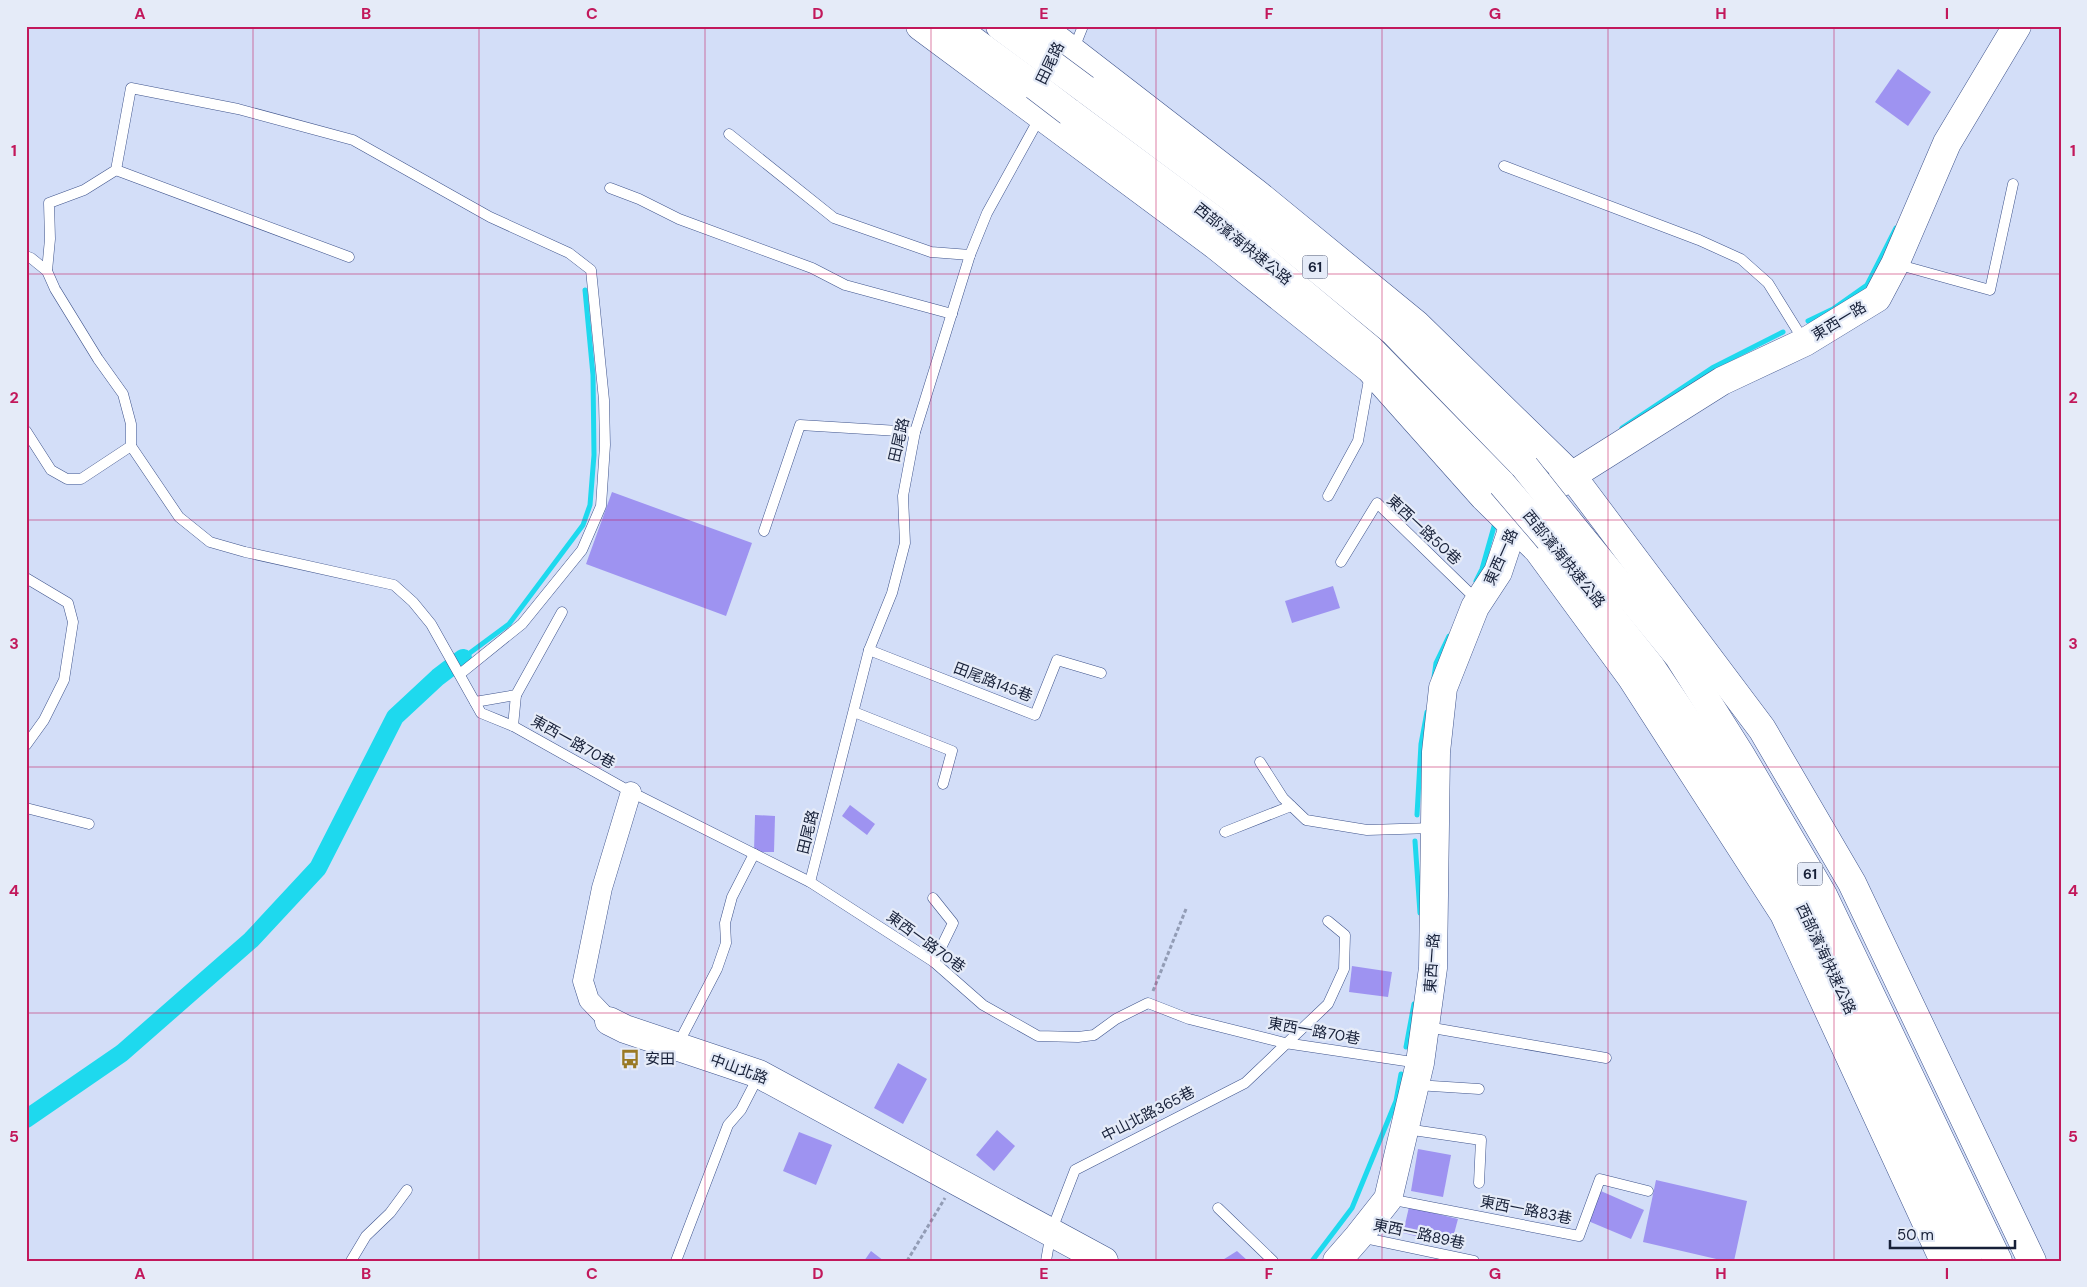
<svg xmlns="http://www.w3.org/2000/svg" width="2087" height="1287" viewBox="0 0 2087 1287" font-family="'DM Sans','Noto Sans TC',sans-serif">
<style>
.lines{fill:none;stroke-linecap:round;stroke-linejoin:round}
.stream{stroke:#1ed9ee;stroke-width:5}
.canal{stroke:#1ed9ee;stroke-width:18}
.building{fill:#9e93f1}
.lane-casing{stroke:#3f548c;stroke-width:11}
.street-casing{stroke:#3f548c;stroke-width:21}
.secondary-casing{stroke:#3f548c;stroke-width:29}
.highway-casing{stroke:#3f548c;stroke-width:29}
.path{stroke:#929cb5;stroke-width:3;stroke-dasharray:4 2.5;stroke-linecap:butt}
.lane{stroke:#fff;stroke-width:10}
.street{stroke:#fff;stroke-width:20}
.secondary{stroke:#fff;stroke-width:28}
.highway{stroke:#fff;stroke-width:28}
.highway-bridge-casing{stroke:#3f548c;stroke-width:29;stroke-linecap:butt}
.highway-bridge{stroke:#fff;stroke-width:28}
.grid{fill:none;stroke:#c2185b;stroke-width:1;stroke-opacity:0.55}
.labels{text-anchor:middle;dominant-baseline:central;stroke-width:4.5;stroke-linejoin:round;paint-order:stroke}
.shield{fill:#e5ebf8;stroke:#555d72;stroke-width:1}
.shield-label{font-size:14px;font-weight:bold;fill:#172038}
.street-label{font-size:15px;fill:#172038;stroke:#e5ebf8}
.poi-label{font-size:15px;fill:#172038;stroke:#e5ebf8;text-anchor:start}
.neatline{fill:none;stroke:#c2185b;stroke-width:2}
.grid-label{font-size:16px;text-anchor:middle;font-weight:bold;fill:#c2185b}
</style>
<rect width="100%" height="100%" fill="#d3def8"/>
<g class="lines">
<g class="stream">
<polyline points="1808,321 1833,309 1867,285 1896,228"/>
<polyline points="1622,428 1712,368 1783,332"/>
<polyline points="1476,581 1482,569 1495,523"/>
<polyline points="463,658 509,624 583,525 590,505 594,455 593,375 585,290"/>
<polyline points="1434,677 1436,663 1449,636"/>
<polyline points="1417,815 1421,744 1427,712"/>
<polyline points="1415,841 1420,913"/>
<polyline points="1406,1047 1414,1004"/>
<polyline points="1312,1261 1352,1208 1396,1101 1401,1074"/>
</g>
<polyline class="canal" points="26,1119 122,1053 251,940 318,868 395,717 438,677 463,658"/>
</g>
<g class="building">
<polygon points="1898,69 1931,92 1908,126 1875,102"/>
<polygon points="612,492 752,543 726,616 586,564"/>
<polygon points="1333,586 1340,608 1292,623 1285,601"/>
<polygon points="850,805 875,824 867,835 842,816"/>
<polygon points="755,815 775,816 774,852 754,852"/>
<polygon points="1352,966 1392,972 1388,997 1349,992"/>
<polygon points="898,1063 927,1079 903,1124 874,1108"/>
<polygon points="997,1130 1015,1146 994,1171 976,1155"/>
<polygon points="799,1132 832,1145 816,1185 783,1171"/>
<polygon points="1418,1149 1451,1155 1443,1197 1411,1191"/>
<polygon points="1656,1180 1747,1201 1734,1261 1725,1261 1643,1242"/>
<polygon points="1594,1188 1644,1210 1631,1239 1581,1218"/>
<polygon points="1409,1207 1458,1219 1451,1245 1403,1233"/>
<polygon points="871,1251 884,1261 864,1261"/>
<polygon points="1237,1251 1248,1261 1221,1261"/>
</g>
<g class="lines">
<defs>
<g id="lane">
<polyline points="1073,51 1083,26"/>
<polyline points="729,134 834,218 931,252 970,255"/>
<polyline points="1504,166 1699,240 1741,259 1768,283 1804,341"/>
<polyline points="116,170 349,257"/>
<polyline points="610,188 639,199 679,219 812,268 845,285 952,314"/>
<polyline points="26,256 31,258 47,271 55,289 98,359 123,394 131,424 131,446 179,517 210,542 245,552 394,585 413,602 431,624 481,713 513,726 631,792 810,882 934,962 983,1005 1038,1036 1078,1037 1094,1035 1116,1019 1148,1003 1189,1019 1285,1043 1419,1063"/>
<polyline points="1896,264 1990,290 2013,184"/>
<polyline points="47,271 50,239 49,203 84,190 116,170 131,88 238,109 353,140 490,217 569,253 591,270 604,400 605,445 601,506 582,550 522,624 460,674"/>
<polyline points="26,431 51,470 67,479 81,479 131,446"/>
<polyline points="1328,496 1358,441 1370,374"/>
<polyline points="764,531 800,425 915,432"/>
<polyline points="1341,562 1377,503 1478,601"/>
<polyline points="26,578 68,603 73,622 64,680 44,720 26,745"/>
<polyline points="869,650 1035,715 1057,660 1101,673"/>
<polyline points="475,702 516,695 562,612"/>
<polyline points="854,712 952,751 943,784"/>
<polyline points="513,726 516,695"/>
<polyline points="1260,762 1283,798 1306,820 1367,830 1433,828"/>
<polyline points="26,808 89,824"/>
<polyline points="1225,832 1291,806"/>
<polyline points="810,882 869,650 892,593 905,543 903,496 915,432 970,255 987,213 1040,117"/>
<polyline points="933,898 953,923 934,962"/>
<polyline points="1427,1027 1606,1058"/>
<polyline points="677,1046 717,969 726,943 725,923 732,897 754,854"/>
<polyline points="1416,1085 1479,1089"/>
<polyline points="1406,1129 1481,1140 1479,1183"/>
<polyline points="1389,1199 1579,1236 1600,1179 1648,1191"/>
<polyline points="1218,1208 1273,1261"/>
<polyline points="1360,1237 1474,1261"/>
<polyline points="351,1261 366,1236 390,1213 407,1190"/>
<polyline points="676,1261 728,1125 741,1110 759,1075"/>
<polyline points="1046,1261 1051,1232 1075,1170 1245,1083 1328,1004 1344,969 1345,935 1328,921"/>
</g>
<polyline id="street" points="609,1021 589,1000 583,981 602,888 631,792"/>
<g id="secondary">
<polyline points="920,26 1215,245 1370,369 1484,497 1538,550 1631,677 1784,914 1944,1261"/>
<polyline points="1040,26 1256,193 1416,324 1572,476 1762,729 1852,883 2032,1261"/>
<polyline points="1557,485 1722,381 1805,342 1877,298 1895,264 1947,143 2017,26"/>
<polyline points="609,1021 625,1029 759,1074 1104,1261"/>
<polyline points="1337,1261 1358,1237 1388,1199 1420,1063 1433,968 1436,752 1443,688 1475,607 1498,572 1513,527 1523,515"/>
</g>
<g id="highway">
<polyline points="953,26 1035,86"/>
<polyline points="1000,26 1050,63"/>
<polyline points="1085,89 1234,200 1394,332 1525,467"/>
<polyline points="1069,112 1224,227 1370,349 1502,484"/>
<polyline points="1567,520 1679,657 1742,757 1823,895 1998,1261"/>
<polyline points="1549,539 1651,667 1716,764 1798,899 1968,1261"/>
</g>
</defs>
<use href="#lane" class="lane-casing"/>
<use href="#street" class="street-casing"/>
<use href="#secondary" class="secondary-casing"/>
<use href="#highway" class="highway-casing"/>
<g class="path">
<polyline points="1153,991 1186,909"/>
<polyline points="907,1261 945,1198"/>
</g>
<use href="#lane" class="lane"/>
<use href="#street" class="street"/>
<use href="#secondary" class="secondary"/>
<use href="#highway" class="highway"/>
<defs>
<g id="highway-bridge">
<polyline points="1050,63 1085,89"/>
<polyline points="1035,86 1069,112"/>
<polyline points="1525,467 1567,520"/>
<polyline points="1502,484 1549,539"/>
</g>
</defs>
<use href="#highway-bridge" class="highway-bridge-casing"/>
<use href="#highway-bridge" class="highway-bridge"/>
</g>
<path class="grid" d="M 253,26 L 253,1261M 479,26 L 479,1261M 705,26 L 705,1261M 931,26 L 931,1261M 1156,26 L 1156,1261M 1382,26 L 1382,1261M 1608,26 L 1608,1261M 1834,26 L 1834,1261M 26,274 L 2061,274M 26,520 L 2061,520M 26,767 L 2061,767M 26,1013 L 2061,1013"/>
<defs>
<symbol id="bus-bare" viewBox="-9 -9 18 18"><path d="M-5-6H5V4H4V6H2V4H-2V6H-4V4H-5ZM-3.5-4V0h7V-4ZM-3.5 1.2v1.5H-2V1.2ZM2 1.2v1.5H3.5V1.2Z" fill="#9a7a24" stroke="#e5ebf8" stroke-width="2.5" paint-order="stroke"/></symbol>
</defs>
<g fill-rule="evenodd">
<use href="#bus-bare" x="616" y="1045" width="28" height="28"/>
</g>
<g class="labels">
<g class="shield">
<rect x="1302.5" y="255.5" width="25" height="23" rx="4"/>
<rect x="1797.5" y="862.5" width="25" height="23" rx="4"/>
</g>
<g class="shield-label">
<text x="1315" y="267">61</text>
<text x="1810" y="874">61</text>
</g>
<g class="street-label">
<text transform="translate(1050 63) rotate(-64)">田尾路</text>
<text transform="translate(1243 244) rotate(39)">西部濱海快速公路</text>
<text transform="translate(1839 321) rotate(-31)">東西一路</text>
<text transform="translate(899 440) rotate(-77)">田尾路</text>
<text transform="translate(1424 530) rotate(43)">東西一路50巷</text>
<text transform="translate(1501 557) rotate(-66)">東西一路</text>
<text transform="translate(1564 559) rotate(51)">西部濱海快速公路</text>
<text transform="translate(993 682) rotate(21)">田尾路145巷</text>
<text transform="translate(573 742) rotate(29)">東西一路70巷</text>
<text transform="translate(808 832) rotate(-76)">田尾路</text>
<text transform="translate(926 942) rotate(36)">東西一路70巷</text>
<text transform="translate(1826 959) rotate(65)">西部濱海快速公路</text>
<text transform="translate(1432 963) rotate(-86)">東西一路</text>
<text transform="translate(1314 1031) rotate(10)">東西一路70巷</text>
<text transform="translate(739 1069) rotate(20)">中山北路</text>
<text transform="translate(1148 1114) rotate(-27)">中山北路365巷</text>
<text transform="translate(1526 1210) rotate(11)">東西一路83巷</text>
<text transform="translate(1419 1234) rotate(12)">東西一路89巷</text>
</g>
<g class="poi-label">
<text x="645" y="1059">安田</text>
</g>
</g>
<rect width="2087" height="1287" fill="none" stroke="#e5ebf8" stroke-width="55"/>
<path d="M1890 1240v8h125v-8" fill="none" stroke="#172038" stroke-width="2.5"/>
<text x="1897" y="1240" font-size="15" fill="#172038" stroke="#e5ebf8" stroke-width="4" paint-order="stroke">50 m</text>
<rect x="28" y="28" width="2032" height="1232" class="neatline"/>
<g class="grid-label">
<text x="140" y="19">A</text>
<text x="366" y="19">B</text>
<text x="592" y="19">C</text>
<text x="818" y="19">D</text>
<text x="1044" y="19">E</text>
<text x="1269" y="19">F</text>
<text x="1495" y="19">G</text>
<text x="1721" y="19">H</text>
<text x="1947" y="19">I</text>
<text x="14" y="156">1</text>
<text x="2073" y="156">1</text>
<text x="14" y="403">2</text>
<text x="2073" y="403">2</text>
<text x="14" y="649">3</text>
<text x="2073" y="649">3</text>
<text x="14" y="896">4</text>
<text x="2073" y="896">4</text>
<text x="14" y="1142">5</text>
<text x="2073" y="1142">5</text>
<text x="140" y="1279">A</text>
<text x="366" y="1279">B</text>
<text x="592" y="1279">C</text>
<text x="818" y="1279">D</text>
<text x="1044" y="1279">E</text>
<text x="1269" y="1279">F</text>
<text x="1495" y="1279">G</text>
<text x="1721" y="1279">H</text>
<text x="1947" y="1279">I</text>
</g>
</svg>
